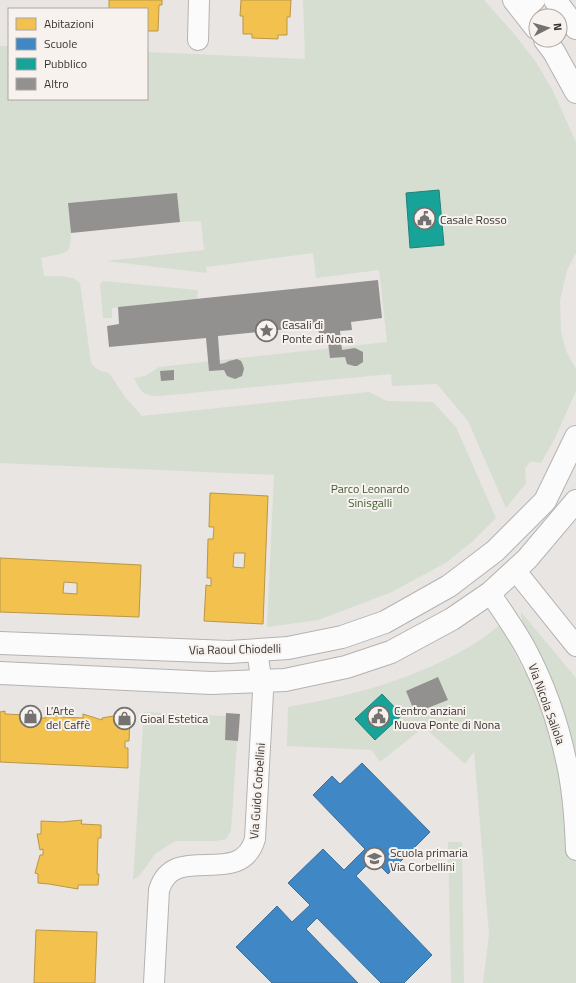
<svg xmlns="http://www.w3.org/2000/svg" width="576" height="983" viewBox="0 0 576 983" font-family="'Titillium Web',sans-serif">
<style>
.green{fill:#d6ded1}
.homes{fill:#f2c14e;stroke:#ba9746;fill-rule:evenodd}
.schools{fill:#3f88c5;stroke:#3c6f99}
.public{fill:#17a398;stroke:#208279}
.building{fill:#93918f}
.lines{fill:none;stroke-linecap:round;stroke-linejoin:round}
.minor-casing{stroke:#b5b3b1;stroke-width:22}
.tertiary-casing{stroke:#b5b3b1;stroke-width:24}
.secondary-casing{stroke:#b5b3b1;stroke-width:24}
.minor{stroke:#fcfbfb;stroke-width:20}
.tertiary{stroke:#fcfbfb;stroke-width:22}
.secondary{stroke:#fcfbfb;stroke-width:22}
.labels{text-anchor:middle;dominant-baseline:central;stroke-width:4;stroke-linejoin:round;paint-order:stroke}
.poi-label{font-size:12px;fill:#363432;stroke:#f8f2ee;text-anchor:start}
.park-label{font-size:12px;fill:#3b5b30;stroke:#f8f2ee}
.street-label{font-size:12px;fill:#363432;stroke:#f8f2ee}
</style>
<rect width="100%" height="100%" fill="#e8e5e3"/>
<g class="green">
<path d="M 303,0 L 484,0 L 515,35 L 536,62 L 553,91 L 576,142 L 576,253 L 567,270 L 560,300 L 561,332 L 567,353 L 576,369 L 576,391 L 555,438 L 541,463 L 531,461 L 525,468 L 526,483 L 506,508 L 468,421 L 437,384 L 392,386 L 391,374 L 160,396 C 143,396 141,392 134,378 L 145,376 L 159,367 L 387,342 L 379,270 L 316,278 L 313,253 L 206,267 L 207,273 L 106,261 L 204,250 L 201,221 L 180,222 L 177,193 L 68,203 C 69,213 75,247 66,252 C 59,255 49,256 41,258 L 44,276 C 55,277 72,274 80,283 L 91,362 C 95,370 100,371 109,373 L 125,397 L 142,416 L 369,392 L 387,401 L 433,402 L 456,427 L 496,518 L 473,541 L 447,562 L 392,592 L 318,620 L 267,627 L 274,475 L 0,463 L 0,46 L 9,46 L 9,99 L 147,99 L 147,52 L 305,59 Z"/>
<polygon points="103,281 198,290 197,299 112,308 112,318 103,318 100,284"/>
<path d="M 521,612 L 576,678 L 576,983 L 483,983 L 489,934 L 474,752 L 465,764 L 424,727 L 380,762 L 372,750 L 287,746 L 288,707 C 352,696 416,679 472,645 C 482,639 491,632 500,625 L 525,673 Z"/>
<polygon points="144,712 226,716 225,740 237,741 231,831 226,839 216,841 175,841 155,854 140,875 133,880"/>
<polygon points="448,842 462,842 464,983 451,983"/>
</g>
<g class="homes">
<polygon points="109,0 162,0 162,5 159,5 158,31 147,31 147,9 109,9"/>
<polygon points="241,0 291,0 290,17 287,17 287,35 278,35 278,39 252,38 252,34 243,34 243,16 240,16"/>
<path d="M 210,493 L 268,496 L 263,624 L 204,621 L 206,585 L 211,586 L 211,578 L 207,578 L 208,539 L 213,539 L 214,527 L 209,527 ZM 234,553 L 245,553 L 244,568 L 233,567 Z"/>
<path d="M 0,558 L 141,565 L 139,617 L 0,612 ZM 64,582 L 77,583 L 77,594 L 63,593 Z"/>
<polygon points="5,711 5,714 27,715 27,711 42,716 41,718 46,718 46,716 62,714 61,717 83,718 83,714 102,720 102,718 119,715 118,719 130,719 129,741 125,741 125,748 128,748 128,768 0,762 0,712"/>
<polygon points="82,820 81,824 101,825 101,838 98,838 97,874 99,874 98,885 78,885 78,889 49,884 38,883 38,874 35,873 40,855 43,855 43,849 40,850 37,834 41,834 41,821 62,822"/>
<polygon points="36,930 97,932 95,983 34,983"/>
</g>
<polygon class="schools" points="362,763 430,832 388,874 373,859 356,876 432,955 404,983 381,983 317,918 306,929 358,983 272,983 236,947 277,906 292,922 310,905 288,883 323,849 344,870 365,849 313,795 332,776 340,784"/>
<g class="public">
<polygon points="439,190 444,245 410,248 406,193"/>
<polygon points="382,694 402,715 375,740 355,719"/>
</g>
<g class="building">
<polygon points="177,193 180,222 71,233 68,203"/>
<polygon points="378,280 382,318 351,322 352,330 340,331 342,350 355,348 363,352 363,362 357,366 354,366 347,364 345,357 330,358 327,334 319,334 318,326 218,336 220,364 225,363 229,361 237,359 241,361 243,365 244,369 242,376 235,379 227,376 224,370 209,371 206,338 109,347 107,326 119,324 118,307"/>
<polygon points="174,370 174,380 161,381 160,371"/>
<polygon points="438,677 448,700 415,713 406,691"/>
<polygon points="226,713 240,714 238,741 225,740"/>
</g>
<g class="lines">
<defs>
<g id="minor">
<polyline points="523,11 535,0"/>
<polyline points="198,40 199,0"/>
<polyline points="515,570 576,646"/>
<path d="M 490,593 C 502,611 515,629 526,649 C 544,683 558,722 566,760 C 573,789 575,821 576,850"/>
<path d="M 154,983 L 159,890 C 174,840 240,890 255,839 L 263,692 L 257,650"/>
</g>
<g id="tertiary">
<polyline points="514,0 536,28"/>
<polyline points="555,0 576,28"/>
<polyline points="545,40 554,52 576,92"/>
</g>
<g id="secondary">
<polyline points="0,643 229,652 288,648 342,637 385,622 449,586 495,551 545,501 576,437"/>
<polyline points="0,673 211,683 285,680 346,667 391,652 452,619 490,593 527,559 576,501"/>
</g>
</defs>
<use href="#minor" class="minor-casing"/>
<use href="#tertiary" class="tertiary-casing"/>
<use href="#secondary" class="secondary-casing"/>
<use href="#minor" class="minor"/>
<use href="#tertiary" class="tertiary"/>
<use href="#secondary" class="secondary"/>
</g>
<defs>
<symbol id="civic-ring" viewBox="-11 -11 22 22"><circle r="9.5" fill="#f8f2ee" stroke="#747270" stroke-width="1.5"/><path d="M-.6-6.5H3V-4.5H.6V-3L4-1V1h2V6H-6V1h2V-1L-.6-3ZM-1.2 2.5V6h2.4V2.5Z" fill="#747270"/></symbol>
<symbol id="sight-ring" viewBox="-11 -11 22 22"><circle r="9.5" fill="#f8f2ee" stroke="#747270" stroke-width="1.5"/><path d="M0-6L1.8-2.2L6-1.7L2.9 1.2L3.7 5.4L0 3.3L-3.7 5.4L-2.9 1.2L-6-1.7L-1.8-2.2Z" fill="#747270"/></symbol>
<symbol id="shop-ring" viewBox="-11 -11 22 22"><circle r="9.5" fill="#f8f2ee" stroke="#747270" stroke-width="1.5"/><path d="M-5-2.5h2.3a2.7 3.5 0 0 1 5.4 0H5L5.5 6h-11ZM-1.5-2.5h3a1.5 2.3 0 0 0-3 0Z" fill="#747270"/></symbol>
<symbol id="school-ring" viewBox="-11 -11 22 22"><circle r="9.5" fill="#f8f2ee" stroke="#747270" stroke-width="1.5"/><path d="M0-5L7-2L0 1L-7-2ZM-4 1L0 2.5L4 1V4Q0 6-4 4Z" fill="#747270"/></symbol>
</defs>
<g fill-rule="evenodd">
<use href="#civic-ring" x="412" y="206" width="25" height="25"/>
<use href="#sight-ring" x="254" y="318" width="25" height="25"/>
<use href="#shop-ring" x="18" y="704" width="25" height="25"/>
<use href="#civic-ring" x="366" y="704" width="25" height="25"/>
<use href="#shop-ring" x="112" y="706" width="25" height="25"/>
<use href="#school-ring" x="362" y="846" width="25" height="25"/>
</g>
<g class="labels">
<g class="poi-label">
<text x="440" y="219">Casale Rosso</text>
<text x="282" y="324">Casali di<tspan x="282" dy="14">Ponte di Nona</tspan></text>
<text x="46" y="710">L’Arte<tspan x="46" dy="14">del Caffè</tspan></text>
<text x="394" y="710">Centro anziani<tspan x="394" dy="14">Nuova Ponte di Nona</tspan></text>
<text x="140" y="718">Gioal Estetica</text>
<text x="390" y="852">Scuola primaria<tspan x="390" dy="14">Via Corbellini</tspan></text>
</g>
<g class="park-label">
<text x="370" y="488">Parco Leonardo<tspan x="370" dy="14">Sinisgalli</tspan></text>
</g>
<g class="street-label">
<text transform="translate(235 649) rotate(-1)">Via Raoul Chiodelli</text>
<text transform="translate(547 704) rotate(70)">Via Nicola Saliola</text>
<text transform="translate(257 791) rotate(-86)">Via Guido Corbellini</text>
</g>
</g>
<rect x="8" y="8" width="140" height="92" fill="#f8f2ee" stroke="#aaa6a3"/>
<rect x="16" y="18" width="20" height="12" fill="#f2c14e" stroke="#aaa6a3"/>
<text x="44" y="28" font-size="12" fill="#363432">Abitazioni</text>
<rect x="16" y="38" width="20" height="12" fill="#3f88c5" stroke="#aaa6a3"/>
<text x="44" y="48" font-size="12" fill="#363432">Scuole</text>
<rect x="16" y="58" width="20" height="12" fill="#17a398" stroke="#aaa6a3"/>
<text x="44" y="68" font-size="12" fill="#363432">Pubblico</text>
<rect x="16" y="78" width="20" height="12" fill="#93918f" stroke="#aaa6a3"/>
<text x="44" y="88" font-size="12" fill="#363432">Altro</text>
<g transform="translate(548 28) rotate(84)"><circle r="19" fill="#f8f2ee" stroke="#aaa6a3"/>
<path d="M0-3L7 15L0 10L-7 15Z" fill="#747270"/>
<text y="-6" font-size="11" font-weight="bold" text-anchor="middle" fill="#363432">N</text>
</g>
</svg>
